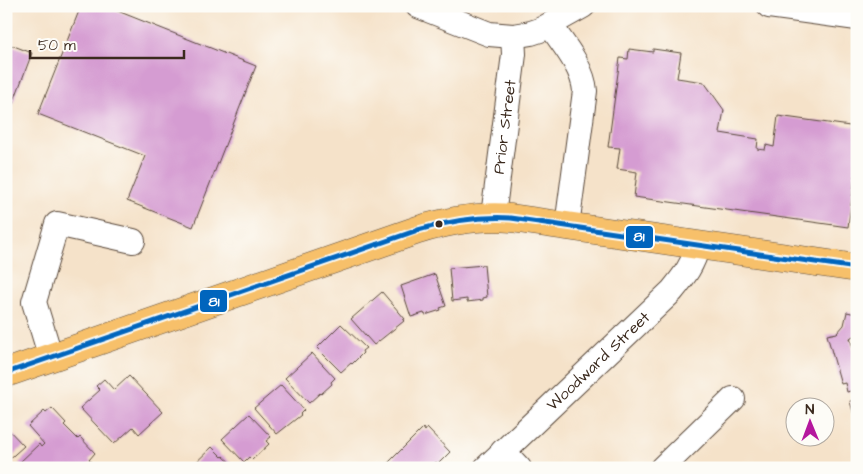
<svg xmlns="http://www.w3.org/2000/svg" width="863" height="474" viewBox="0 0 863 474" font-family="'Architects Daughter',sans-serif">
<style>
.building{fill:#d59cd2}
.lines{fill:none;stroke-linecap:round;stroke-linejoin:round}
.minor-casing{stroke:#574638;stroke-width:26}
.major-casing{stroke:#574638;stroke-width:29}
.minor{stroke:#fff;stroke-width:24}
.major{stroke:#f7c06b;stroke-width:28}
.bus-1-casing{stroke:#fdfcf7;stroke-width:9}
.bus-1{stroke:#0065bd;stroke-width:5}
.bus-dot{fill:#3b2a1e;stroke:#fdfcf7;stroke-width:2}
.labels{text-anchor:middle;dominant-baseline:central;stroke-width:4;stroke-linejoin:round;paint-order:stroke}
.street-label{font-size:16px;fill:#3b2a1e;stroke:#fdfcf7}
.line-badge{stroke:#fdfcf7;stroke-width:2}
.badge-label{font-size:14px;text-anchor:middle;font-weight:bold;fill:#fff}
</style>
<rect width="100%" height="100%" fill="#fdfcf7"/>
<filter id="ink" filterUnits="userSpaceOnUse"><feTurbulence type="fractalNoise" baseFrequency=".02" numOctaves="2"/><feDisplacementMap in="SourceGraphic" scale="10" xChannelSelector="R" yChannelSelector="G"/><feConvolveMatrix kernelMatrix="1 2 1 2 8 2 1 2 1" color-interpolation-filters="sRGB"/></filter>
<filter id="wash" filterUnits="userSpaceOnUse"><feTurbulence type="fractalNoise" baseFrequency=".0096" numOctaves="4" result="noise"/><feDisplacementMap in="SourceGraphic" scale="20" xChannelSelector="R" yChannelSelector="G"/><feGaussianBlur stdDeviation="1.12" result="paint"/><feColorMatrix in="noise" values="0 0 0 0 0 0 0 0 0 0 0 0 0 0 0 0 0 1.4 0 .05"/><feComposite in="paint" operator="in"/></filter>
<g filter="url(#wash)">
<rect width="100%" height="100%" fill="#f5e2c9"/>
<g id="blocks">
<g class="building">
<polygon points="81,6 105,6 256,66 193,227 127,201 145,156 38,114"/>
<polygon points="6,43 32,53 6,122"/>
<polygon points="629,49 653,52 653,49 681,53 677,78 704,82 724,110 720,133 758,139 757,149 765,150 766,145 774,147 778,116 857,127 857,161 848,227 634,197 637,172 617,169 620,148 608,147 620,58 628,59"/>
<polygon points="484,265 487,297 483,298 483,300 467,302 467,299 452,301 449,268"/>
<polygon points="435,274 446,306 440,308 441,310 425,315 424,313 411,317 401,286"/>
<polygon points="382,292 405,319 403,320 404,321 374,345 351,319"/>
<polygon points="847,312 856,314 855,315 857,315 857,336 853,336 850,338 857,361 857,389 847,392 845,383 841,384 827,335 837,333 844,325"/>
<polygon points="341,324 366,348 362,351 363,353 352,364 351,363 341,372 317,348"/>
<polygon points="312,353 335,378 331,382 332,384 321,394 320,393 309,403 285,378"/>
<polygon points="129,376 163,412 139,434 133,427 114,444 80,408 100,390 96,386 104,379 114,390"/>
<polygon points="281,385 304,410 300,414 301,415 277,434 254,408"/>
<polygon points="857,399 857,423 856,423 850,401"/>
<polygon points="52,408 66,423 64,425 78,439 80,437 95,453 89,460 91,462 85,468 24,468 19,463 39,444 41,447 44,444 28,426 44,411 46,413"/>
<polygon points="249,414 271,437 266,441 269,444 252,460 249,457 244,462 222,439"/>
<polygon points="6,427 24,446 6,462"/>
<polygon points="423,428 425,431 427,428 450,452 438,464 436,462 430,468 383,468"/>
<polygon points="212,447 222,457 223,456 234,466 233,468 190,468"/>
</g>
</g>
</g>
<g filter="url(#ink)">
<use href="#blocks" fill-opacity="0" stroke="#574638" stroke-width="1"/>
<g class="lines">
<defs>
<g id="minor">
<polyline points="418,6 489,34 513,36 531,33 540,30 583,6"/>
<polyline points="769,6 857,18"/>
<path d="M 550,25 C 563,44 583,67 585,91 L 567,226"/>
<path id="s1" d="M 493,216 L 513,62 L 514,54 L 513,36"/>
<polyline points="51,358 34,302 57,224 133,241"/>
<polyline points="503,451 519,468"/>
<path id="s2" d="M 486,468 L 672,291 C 685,275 693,265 698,245"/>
<polyline points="662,468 733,399"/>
</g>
<path id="major" d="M 6,373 L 418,230 C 448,221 479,215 511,218 L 857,268"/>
</defs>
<use href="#minor" class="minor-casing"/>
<use href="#major" class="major-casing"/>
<use href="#minor" class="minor"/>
<use href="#major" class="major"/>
<defs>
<path id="bus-1" d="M 6,373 L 418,230 C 449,221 479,216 511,218 L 857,268"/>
</defs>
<use href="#bus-1" class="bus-1-casing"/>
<use href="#bus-1" class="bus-1"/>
</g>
</g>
<circle class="bus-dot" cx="439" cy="224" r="4.5"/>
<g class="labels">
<g class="street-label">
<text stroke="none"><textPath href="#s1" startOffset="90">Prior Street</textPath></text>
<text stroke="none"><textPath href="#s2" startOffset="155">Woodward Street</textPath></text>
</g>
</g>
<g class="line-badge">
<rect x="625" y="225" width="29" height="24" rx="5" fill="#0065bd"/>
<rect x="199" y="289" width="29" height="24" rx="5" fill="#0065bd"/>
</g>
<g class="badge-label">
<text x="639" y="241">81</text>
<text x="214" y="306">81</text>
</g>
<rect width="863" height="474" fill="none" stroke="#fdfcf7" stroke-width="25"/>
<g transform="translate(810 422) rotate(359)"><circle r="24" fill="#fdfcf7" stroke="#afa8a0"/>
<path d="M0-4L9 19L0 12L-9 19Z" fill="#b5179e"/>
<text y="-8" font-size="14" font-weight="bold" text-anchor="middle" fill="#3b2a1e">N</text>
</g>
<path d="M30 50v8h154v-8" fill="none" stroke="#3b2a1e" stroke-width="2.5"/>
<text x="38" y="50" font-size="15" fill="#3b2a1e" stroke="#fdfcf7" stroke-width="4" paint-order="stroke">50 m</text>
</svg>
